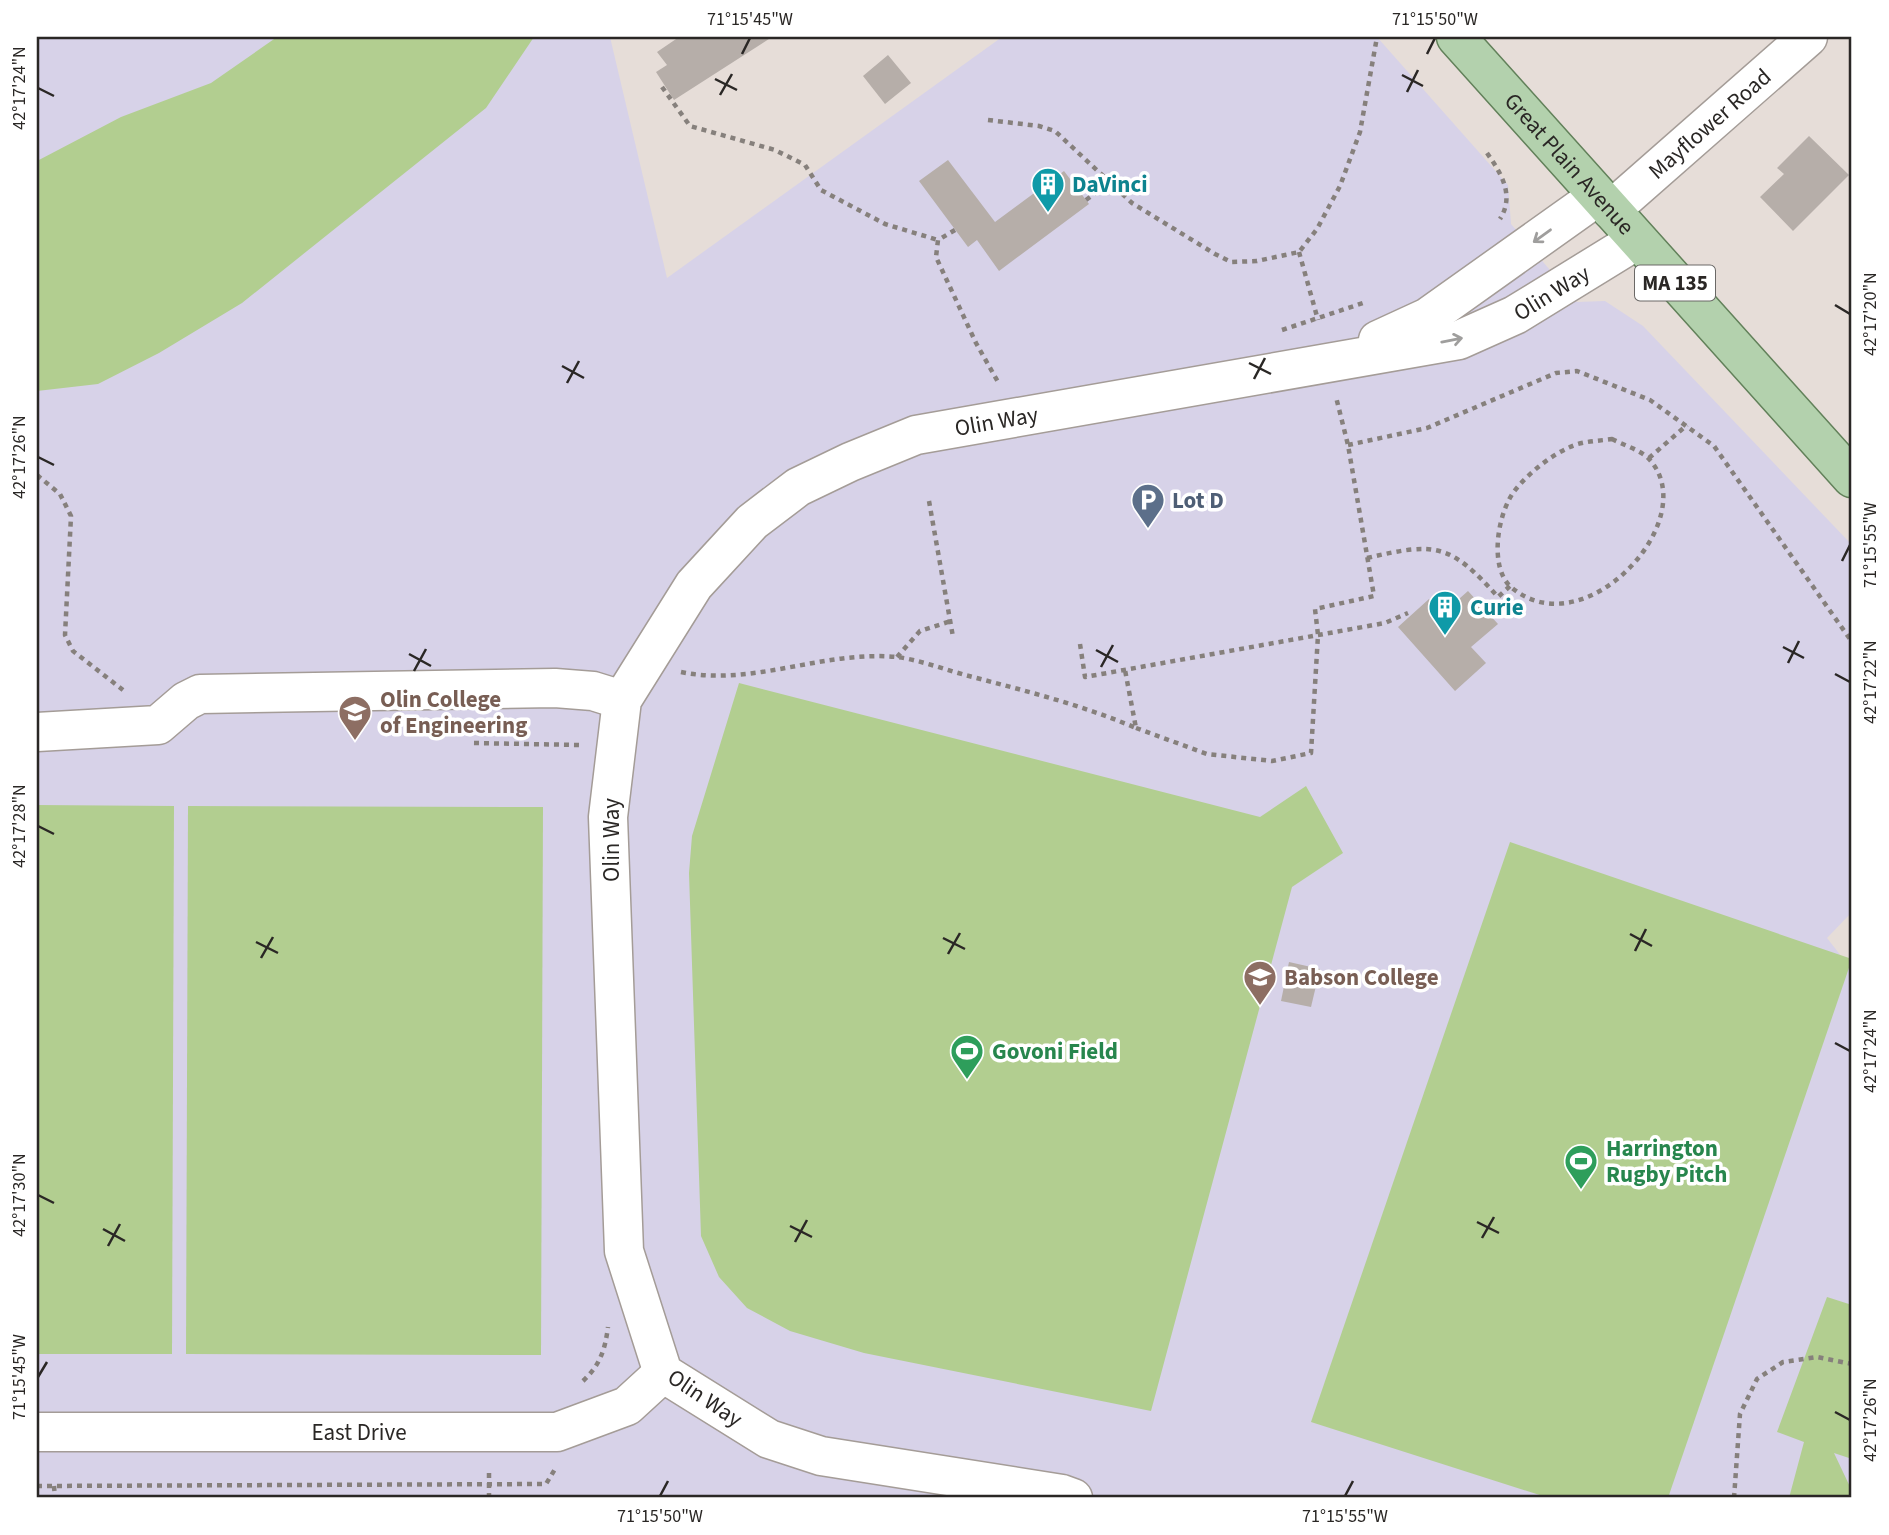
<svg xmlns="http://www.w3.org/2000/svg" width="1889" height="1535" viewBox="0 0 1889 1535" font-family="'Source Sans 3',sans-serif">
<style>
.education{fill:#d7d2e8}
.green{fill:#b2ce90}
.building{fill:#b6aea9}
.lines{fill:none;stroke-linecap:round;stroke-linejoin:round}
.minor-casing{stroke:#a49c97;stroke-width:41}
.major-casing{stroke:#62815a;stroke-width:41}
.path{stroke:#86807c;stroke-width:4.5;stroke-dasharray:5 5;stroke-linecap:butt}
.minor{stroke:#fff;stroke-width:38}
.major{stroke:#b3d1ad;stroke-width:38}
.oneway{stroke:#9f9e9d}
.ticks{fill:none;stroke:#2a2725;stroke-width:2.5}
.labels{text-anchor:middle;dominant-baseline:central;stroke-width:7;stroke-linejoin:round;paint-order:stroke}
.shield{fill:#fff;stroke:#6a6866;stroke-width:2}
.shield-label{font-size:21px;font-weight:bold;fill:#2a2725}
.street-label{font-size:23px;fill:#2a2725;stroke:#fff}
.culture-label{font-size:23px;font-weight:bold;fill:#0d838f;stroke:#fff;text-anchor:start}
.service-label{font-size:23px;font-weight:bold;fill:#4e5e75;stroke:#fff;text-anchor:start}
.education-label{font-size:23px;font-weight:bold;fill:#785e54;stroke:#fff;text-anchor:start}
.leisure-label{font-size:23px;font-weight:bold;fill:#27864d;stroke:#fff;text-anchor:start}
.neatline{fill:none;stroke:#2a2725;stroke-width:2.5}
.ticks-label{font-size:18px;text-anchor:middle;fill:#2a2725}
</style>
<rect width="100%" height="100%" fill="#e6ddd8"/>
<polygon class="education" points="37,37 610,37 667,278 1002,37 1377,37 1508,185 1511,224 1577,302 1605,301 1643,326 1852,545 1852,912 1827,938 1852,970 1852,1498 37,1498"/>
<g class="green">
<polygon points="277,37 534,37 486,108 242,303 159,353 98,384 37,391 37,161 121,117 211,83"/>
<polygon points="739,683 1260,817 1306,786 1343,853 1292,887 1151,1411 864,1353 790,1331 747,1308 719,1277 701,1236 689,873 692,836"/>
<polygon points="37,805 174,806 172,1354 37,1354"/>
<polygon points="188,806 543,807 541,1355 186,1354"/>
<polygon points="1510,842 1852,959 1668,1498 1549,1498 1311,1422"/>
<polygon points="1827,1297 1852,1305 1852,1459 1834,1453 1852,1491 1852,1498 1789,1498 1804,1442 1777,1432"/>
</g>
<g class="building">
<polygon points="679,37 772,37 674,100 656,72 667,65 657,52"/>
<polygon points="888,55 911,83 885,104 863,76"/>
<polygon points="1809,136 1849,175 1793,231 1760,197 1784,174 1777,168"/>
<polygon points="948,160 995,222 1064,171 1089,204 999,271 977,240 968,247 919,181"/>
<polygon points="1468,591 1498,624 1471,647 1486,663 1455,691 1398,627 1429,599 1442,614"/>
<polygon points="1289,962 1320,969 1311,1007 1281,1001"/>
</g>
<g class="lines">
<defs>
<g id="minor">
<path id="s1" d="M 1611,210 L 1808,37"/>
<polyline points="1378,340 1428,317 1598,196"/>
<polyline points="37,732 158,725 186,701 200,694 555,688 593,691 622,700"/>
<path id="s2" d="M 37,1432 L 557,1432 L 627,1406 L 663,1373"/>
<path id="s3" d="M 1073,1498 L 1062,1494 L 821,1456 L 769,1439 L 663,1373 L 624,1251 L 608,817 L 622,700 L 694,585 L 752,522 L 798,487 L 850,462 L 916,435 L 1459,340 L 1515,315 L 1637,240"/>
</g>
<g id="major">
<path id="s4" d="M 1456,37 L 1852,478"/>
</g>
</defs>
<use href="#minor" class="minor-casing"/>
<use href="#major" class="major-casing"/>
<g class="path">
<polyline points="662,87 690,126 775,150 805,165 821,190 885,224 938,240"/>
<polyline points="988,120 1039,126 1055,131 1132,203 1215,254 1231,262 1257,261 1299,252 1317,229 1340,186 1360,132 1377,37"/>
<path d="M 1487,153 C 1501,173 1515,195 1500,219"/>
<polyline points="1086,200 1109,183"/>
<polyline points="955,230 938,240 936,257 976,343 998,382"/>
<polyline points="1299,252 1318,320"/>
<polyline points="1282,330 1363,303"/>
<path d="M 1612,439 C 1623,445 1641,450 1649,459 C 1705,519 1584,650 1511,587 C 1488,567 1498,510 1516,489 C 1530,472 1550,456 1570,447 C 1582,441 1599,441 1612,439 Z"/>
<polyline points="1348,445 1427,428 1556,373 1577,371 1650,400 1714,446 1852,642"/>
<polyline points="1649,458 1687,425"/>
<polyline points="37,475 60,494 71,516 65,635 73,651 123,690"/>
<polyline points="929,501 953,637"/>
<path d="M 1367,558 C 1435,542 1450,543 1498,597 L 1510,586"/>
<polyline points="1080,644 1085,677 1385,623 1408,613"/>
<polyline points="897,657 920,631 951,621"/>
<path d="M 681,672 C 753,687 823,650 897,657 C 920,660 946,670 969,676 C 1026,691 1082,705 1136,728 L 1125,670"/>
<polyline points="1136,728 1207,754 1272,761 1311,753 1318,635 1315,609 1374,596 1348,445 1336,397"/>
<polyline points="474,743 580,745"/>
<path d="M 583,1381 C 600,1365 605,1350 608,1327"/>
<polyline points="37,1486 546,1484 555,1469"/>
<polyline points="54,1486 55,1498"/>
<polyline points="489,1498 489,1469"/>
<polyline points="1734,1498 1740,1414 1757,1379 1783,1362 1817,1357 1852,1364"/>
</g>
<use href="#minor" class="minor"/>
<use href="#major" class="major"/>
</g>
<defs><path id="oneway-shaft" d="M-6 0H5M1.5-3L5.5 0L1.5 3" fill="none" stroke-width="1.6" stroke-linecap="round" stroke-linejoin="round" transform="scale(1.75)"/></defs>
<g class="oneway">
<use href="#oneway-shaft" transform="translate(1542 236) rotate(144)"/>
<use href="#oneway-shaft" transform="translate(1452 340) rotate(-11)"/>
</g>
<path class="ticks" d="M 742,54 L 750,38M 1427,54 L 1435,38M 1402,75 L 1423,86M 715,79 L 737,90M 38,88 L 54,96M 1407,92 L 1418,70M 720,95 L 732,74M 1835,305 L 1850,314M 1249,363 L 1271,374M 562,366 L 584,378M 1254,379 L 1265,358M 567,383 L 579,361M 38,457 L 54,465M 1842,561 L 1850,545M 1783,647 L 1804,658M 1096,650 L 1118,662M 409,654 L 431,666M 1788,663 L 1799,641M 1101,667 L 1113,645M 414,671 L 426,649M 1835,674 L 1850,682M 38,826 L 54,834M 1630,934 L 1652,946M 943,938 L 965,949M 256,942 L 278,953M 1635,951 L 1646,929M 948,954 L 960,933M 261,958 L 273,937M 1835,1043 L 1850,1051M 38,1195 L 54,1203M 1477,1222 L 1499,1233M 790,1226 L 812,1237M 103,1229 L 125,1241M 1482,1238 L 1494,1217M 795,1242 L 807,1220M 108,1246 L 120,1224M 38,1377 L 47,1362M 1835,1412 L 1850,1420M 660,1496 L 668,1481M 1345,1496 L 1353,1481"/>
<defs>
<symbol id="building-pin" viewBox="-11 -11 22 30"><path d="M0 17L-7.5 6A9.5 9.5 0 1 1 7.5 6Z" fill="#0f9aa8" stroke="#fff"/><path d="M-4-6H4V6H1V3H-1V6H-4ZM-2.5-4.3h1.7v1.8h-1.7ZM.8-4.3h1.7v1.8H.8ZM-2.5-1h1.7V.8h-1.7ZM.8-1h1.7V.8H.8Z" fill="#fff"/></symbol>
<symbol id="parking-pin" viewBox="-11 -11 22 30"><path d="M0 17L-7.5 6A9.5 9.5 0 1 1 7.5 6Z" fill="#5c6f8a" stroke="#fff"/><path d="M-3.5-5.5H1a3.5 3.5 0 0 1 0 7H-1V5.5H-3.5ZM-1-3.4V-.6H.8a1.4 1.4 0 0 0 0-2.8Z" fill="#fff"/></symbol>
<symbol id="university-pin" viewBox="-11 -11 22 30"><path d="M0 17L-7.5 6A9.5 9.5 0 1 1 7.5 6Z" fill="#8d6e63" stroke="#fff"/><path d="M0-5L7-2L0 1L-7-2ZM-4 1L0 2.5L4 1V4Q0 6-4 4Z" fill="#fff"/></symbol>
<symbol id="stadium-pin" viewBox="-11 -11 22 30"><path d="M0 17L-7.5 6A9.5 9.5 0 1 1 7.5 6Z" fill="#2e9e5b" stroke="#fff"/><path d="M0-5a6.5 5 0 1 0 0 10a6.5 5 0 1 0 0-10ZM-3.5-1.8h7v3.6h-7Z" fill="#fff"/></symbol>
</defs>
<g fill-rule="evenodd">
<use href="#building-pin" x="1029" y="165" width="38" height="52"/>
<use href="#parking-pin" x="1129" y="481" width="38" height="52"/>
<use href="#building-pin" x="1426" y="588" width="38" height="52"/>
<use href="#university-pin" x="336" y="693" width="38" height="52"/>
<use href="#university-pin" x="1241" y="958" width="38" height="52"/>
<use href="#stadium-pin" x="948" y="1032" width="38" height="52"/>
<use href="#stadium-pin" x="1562" y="1142" width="38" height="52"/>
</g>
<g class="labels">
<rect class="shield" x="1635" y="265.5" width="80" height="35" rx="5"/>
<g class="shield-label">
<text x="1675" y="283">MA 135</text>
</g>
<g class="street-label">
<text stroke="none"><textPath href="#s1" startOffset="131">Mayflower Road</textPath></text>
<text stroke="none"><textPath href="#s4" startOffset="170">Great Plain Avenue</textPath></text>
<text stroke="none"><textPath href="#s3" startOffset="2179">Olin Way</textPath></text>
<text stroke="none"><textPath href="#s3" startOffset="1605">Olin Way</textPath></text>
<text transform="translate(611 840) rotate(-90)">Olin Way</text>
<text transform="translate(705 1398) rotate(34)">Olin Way</text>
<text stroke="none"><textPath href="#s2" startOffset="322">East Drive</textPath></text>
</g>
<g class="culture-label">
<text x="1072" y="184">DaVinci</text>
<text x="1470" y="607">Curie</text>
</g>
<g class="service-label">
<text x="1172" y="500">Lot D</text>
</g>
<g class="education-label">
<text x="380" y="699">Olin College<tspan x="380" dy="26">of Engineering</tspan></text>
<text x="1284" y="977">Babson College</text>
</g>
<g class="leisure-label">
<text x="992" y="1051">Govoni Field</text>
<text x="1606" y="1148">Harrington<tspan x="1606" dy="26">Rugby Pitch</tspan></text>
</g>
</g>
<rect width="1889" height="1535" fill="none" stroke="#ffffff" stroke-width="77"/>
<rect x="38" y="38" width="1812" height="1458" class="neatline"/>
<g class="ticks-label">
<text x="750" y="25">71°15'45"W</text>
<text x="1435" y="25">71°15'50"W</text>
<text transform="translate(19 88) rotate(-90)" y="6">42°17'24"N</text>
<text transform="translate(1870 314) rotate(-90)" y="6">42°17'20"N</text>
<text transform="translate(19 457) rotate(-90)" y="6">42°17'26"N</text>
<text transform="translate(1870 545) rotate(-90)" y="6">71°15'55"W</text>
<text transform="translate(1870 682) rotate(-90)" y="6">42°17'22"N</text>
<text transform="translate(19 826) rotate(-90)" y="6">42°17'28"N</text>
<text transform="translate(1870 1051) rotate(-90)" y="6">42°17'24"N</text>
<text transform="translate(19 1195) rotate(-90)" y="6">42°17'30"N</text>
<text transform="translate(19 1377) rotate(-90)" y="6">71°15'45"W</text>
<text transform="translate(1870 1420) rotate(-90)" y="6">42°17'26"N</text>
<text x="660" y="1522">71°15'50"W</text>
<text x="1345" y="1522">71°15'55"W</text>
</g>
</svg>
